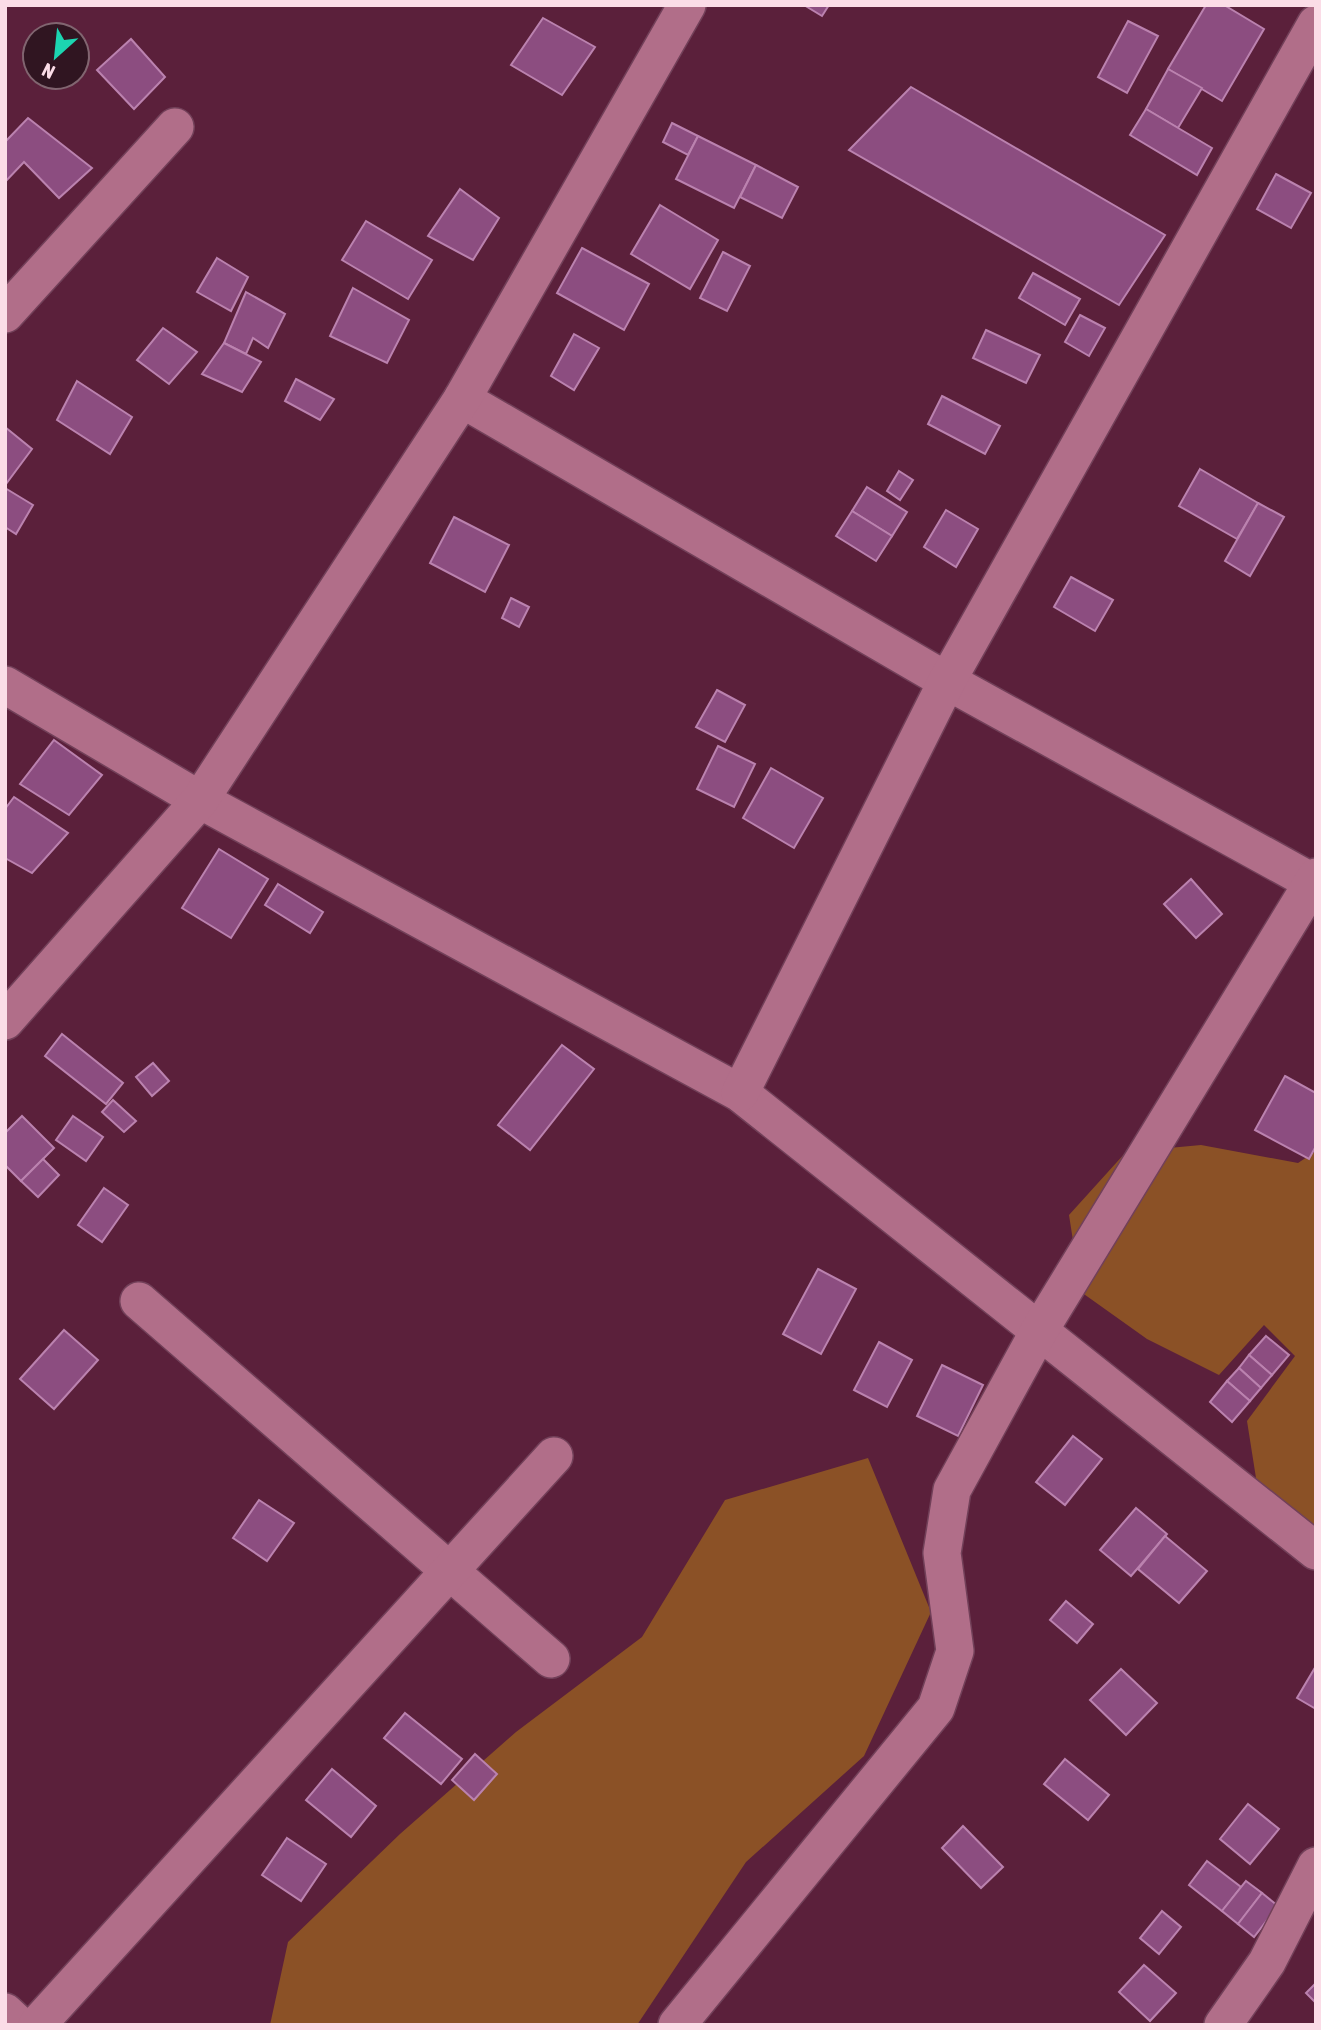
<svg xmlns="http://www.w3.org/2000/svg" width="1321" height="2030" viewBox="0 0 1321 2030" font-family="'Asap Condensed',sans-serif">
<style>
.green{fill:#8b5126}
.building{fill:#8c4d80;stroke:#bb82af;stroke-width:2}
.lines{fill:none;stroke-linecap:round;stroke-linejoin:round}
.street-casing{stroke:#724059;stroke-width:40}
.street{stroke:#b16e89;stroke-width:37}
</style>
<rect width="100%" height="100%" fill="#5b203b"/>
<g class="green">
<polygon points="1201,1145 1298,1163 1316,1151 1316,1545 1259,1497 1247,1421 1295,1356 1264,1325 1219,1375 1147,1339 1081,1292 1069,1215 1126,1152"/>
<polygon points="868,1458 931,1612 864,1756 746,1862 637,2025 270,2025 288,1942 400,1834 516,1732 642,1637 725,1500"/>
</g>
<g class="building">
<polygon points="804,5 829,5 822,16"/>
<polygon points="1206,5 1224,5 1264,29 1222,101 1168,69"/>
<polygon points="543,18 595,47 562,95 511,65"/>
<polygon points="1128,21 1158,36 1127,93 1098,77"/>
<polygon points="131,39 165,77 134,109 97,70"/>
<polygon points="1168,69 1202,88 1178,128 1146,109"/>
<polygon points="911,87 1165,235 1119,305 849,150"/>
<polygon points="1146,109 1212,148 1197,175 1130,135"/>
<polygon points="28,118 92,168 59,198 24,162 5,182 5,142"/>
<polygon points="672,123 698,136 688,155 663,142"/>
<polygon points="698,136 756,165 734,208 676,179"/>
<polygon points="756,165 798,187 782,218 740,197"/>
<polygon points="1276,174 1311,193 1291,228 1257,209"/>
<polygon points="460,189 499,218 473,260 428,236"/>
<polygon points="660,205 718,240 690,289 631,254"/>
<polygon points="366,221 432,260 408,299 342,260"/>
<polygon points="582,248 649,284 624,330 557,293"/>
<polygon points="723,252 750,266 727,311 700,298"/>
<polygon points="217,258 248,277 231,311 197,292"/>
<polygon points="1033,273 1080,299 1065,325 1019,298"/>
<polygon points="353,288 409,320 387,363 330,336"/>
<polygon points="246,292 285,314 268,348 253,338 246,354 224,343"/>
<polygon points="1080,315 1105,328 1089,356 1065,342"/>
<polygon points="163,328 197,352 169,384 137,360"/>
<polygon points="986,330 1040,355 1026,383 973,358"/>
<polygon points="574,334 599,348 574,390 551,376"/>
<polygon points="224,343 261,362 242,392 202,374"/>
<polygon points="296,379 334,399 320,420 285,401"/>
<polygon points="77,381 132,417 110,454 57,420"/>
<polygon points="942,396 1000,426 985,454 928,424"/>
<polygon points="5,427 32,449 6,484 5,484"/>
<polygon points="1200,469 1258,503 1237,539 1179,506"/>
<polygon points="899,471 913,480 900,500 887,491"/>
<polygon points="867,487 907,512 892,536 852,511"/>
<polygon points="5,488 33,505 16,534 5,527"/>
<polygon points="1258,503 1284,517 1250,576 1225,561"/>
<polygon points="946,510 978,529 956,567 924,547"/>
<polygon points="852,511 892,536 876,561 836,536"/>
<polygon points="454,517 509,545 485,592 430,563"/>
<polygon points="1071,577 1113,600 1095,631 1054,607"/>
<polygon points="511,598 529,607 519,627 502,618"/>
<polygon points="717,690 745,705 725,742 696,727"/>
<polygon points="54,740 102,775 69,815 20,784"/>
<polygon points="718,746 755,764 734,807 697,789"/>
<polygon points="771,768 823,798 794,848 743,818"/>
<polygon points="14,797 68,833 32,873 5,858 5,809"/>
<polygon points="219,849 268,879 231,938 182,908"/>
<polygon points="1191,879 1222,914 1196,938 1164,904"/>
<polygon points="278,884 323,912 310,933 265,905"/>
<polygon points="62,1034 123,1083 106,1104 45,1056"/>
<polygon points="562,1045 594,1069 530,1150 498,1125"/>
<polygon points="153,1063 169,1081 152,1096 136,1077"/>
<polygon points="1285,1076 1316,1093 1316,1146 1309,1159 1255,1130"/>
<polygon points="113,1100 136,1121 124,1132 102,1112"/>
<polygon points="22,1116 54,1148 21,1181 5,1165 5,1133"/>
<polygon points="73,1116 103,1137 86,1161 56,1140"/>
<polygon points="43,1159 59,1175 38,1197 21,1181"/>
<polygon points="104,1188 128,1205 102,1242 78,1225"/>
<polygon points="818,1269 856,1289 821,1354 783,1334"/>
<polygon points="64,1330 98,1360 54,1409 20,1379"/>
<polygon points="1266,1336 1289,1355 1272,1375 1249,1355"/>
<polygon points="879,1342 912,1360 887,1407 854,1390"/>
<polygon points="1249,1355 1272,1375 1261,1388 1239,1368"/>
<polygon points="942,1365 983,1385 958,1436 917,1416"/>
<polygon points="1239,1368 1261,1388 1250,1401 1227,1381"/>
<polygon points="1227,1381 1250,1401 1232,1422 1210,1402"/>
<polygon points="1073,1436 1102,1459 1065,1505 1036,1482"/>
<polygon points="259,1500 294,1523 267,1561 233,1538"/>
<polygon points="1136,1508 1167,1534 1131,1576 1100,1550"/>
<polygon points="1165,1536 1207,1571 1179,1603 1138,1569"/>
<polygon points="1066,1601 1093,1624 1077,1643 1050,1620"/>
<polygon points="1316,1666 1316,1709 1297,1698"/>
<polygon points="1121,1669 1157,1703 1126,1735 1090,1700"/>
<polygon points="405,1713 462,1759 441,1784 384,1738"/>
<polygon points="475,1754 497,1774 474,1800 452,1780"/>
<polygon points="1065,1759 1109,1795 1088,1820 1044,1784"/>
<polygon points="332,1769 376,1806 351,1837 306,1800"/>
<polygon points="1248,1804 1279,1829 1250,1864 1220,1839"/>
<polygon points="963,1826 1003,1867 981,1888 942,1848"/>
<polygon points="287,1838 326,1864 301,1901 262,1875"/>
<polygon points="1207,1861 1241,1887 1222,1911 1189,1885"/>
<polygon points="1246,1881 1262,1893 1238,1924 1222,1911"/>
<polygon points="1262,1893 1278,1906 1254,1937 1238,1924"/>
<polygon points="1162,1911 1181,1927 1159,1954 1140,1938"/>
<polygon points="1144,1965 1176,1993 1150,2021 1119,1992"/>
<polygon points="1316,1983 1316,2003 1306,1993"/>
</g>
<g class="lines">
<defs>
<g id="street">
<polyline points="5,314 175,127"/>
<polyline points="462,399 947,681 1316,884"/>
<polyline points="5,685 200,800 740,1093 1316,1551"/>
<polyline points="5,1021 200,800 462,399 687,5"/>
<polyline points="740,1093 947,681 1316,24"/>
<polyline points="139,1301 551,1659"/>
<polyline points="5,2012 19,2025"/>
<polyline points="37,2025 554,1456"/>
<polyline points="677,2025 936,1708 955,1651 942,1553 952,1490 1039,1331 1316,877"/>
<polyline points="1223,2025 1267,1962 1316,1866"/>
</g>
</defs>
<use href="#street" class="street-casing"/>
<use href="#street" class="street"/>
</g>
<rect width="1321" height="2030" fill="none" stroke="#fbdce7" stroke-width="14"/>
<g transform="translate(56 56) rotate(207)"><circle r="33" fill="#301521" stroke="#816570" stroke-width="2"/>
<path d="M0-5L12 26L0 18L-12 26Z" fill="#1cd5b1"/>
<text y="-10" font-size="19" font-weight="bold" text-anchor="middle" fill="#fbdce7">N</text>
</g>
</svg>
